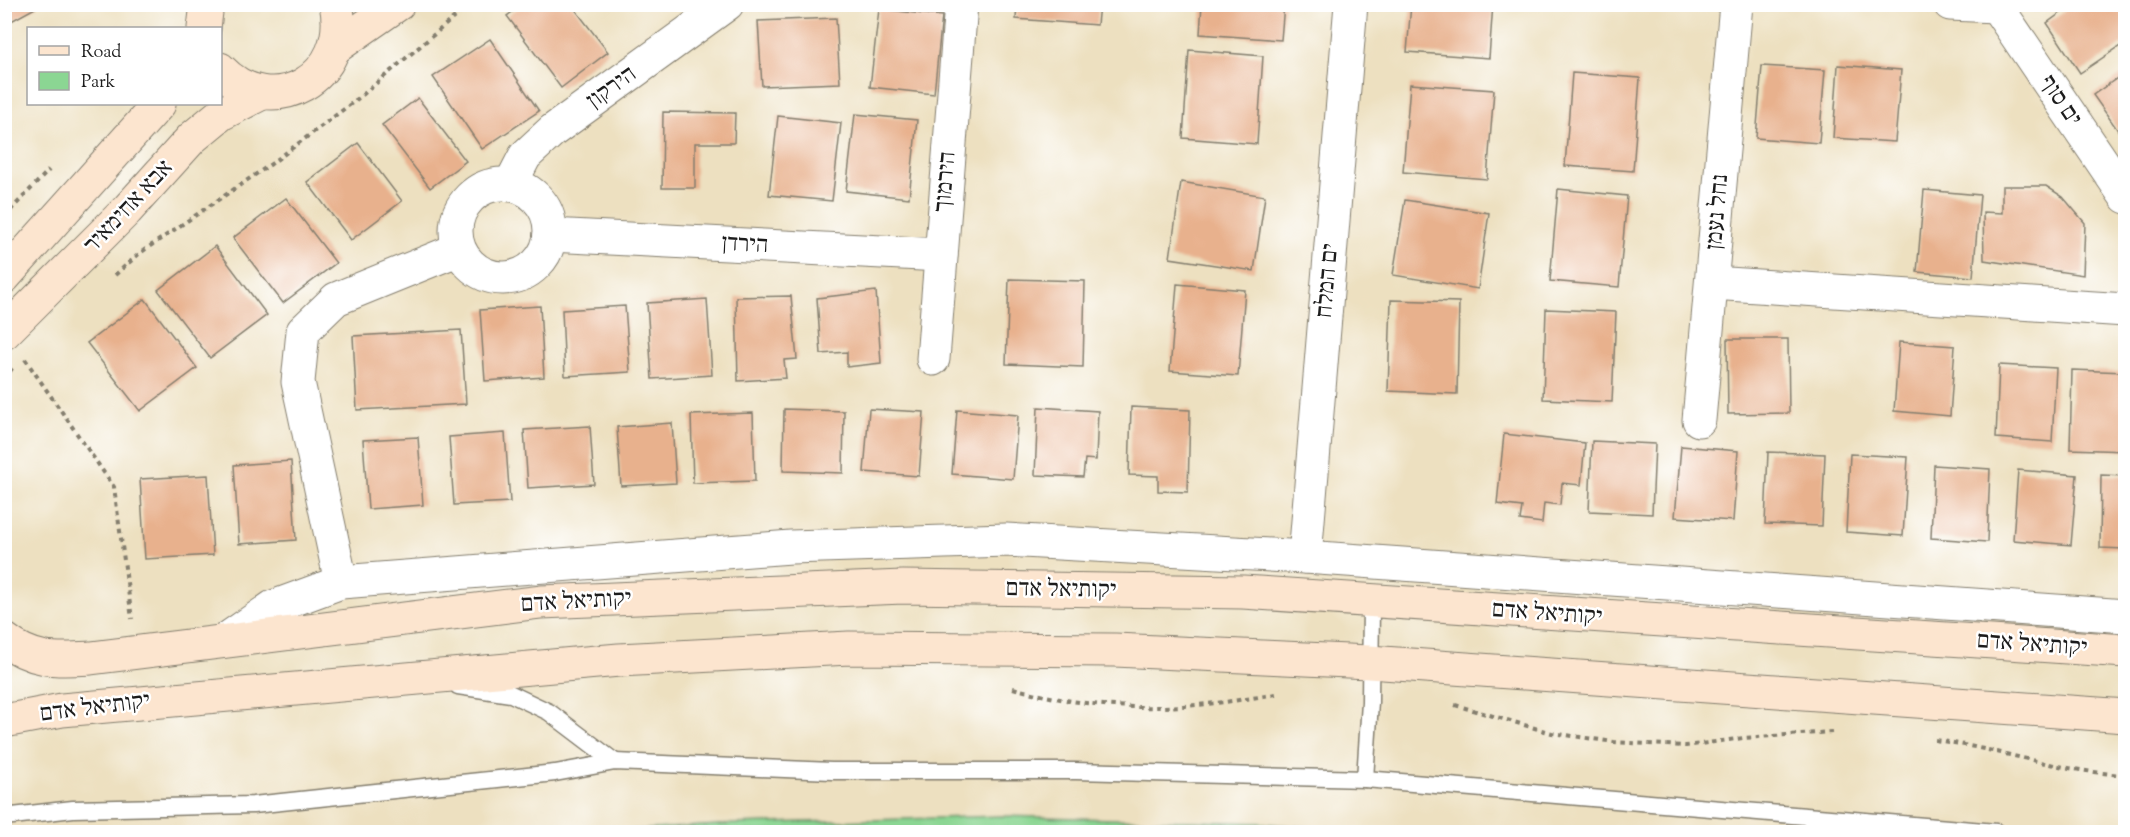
<svg xmlns="http://www.w3.org/2000/svg" width="2130" height="837" viewBox="0 0 2130 837" font-family="'Sorts Mill Goudy','Frank Ruhl Libre',serif">
<style>
.green{fill:#8bd693;stroke:#547958;stroke-width:1.5}
.building{fill:#e8b18d}
.lines{fill:none;stroke-linecap:round;stroke-linejoin:round}
.lane-casing{stroke:#847e6e;stroke-width:19}
.street-casing{stroke:#847e6e;stroke-width:35}
.secondary-casing{stroke:#847e6e;stroke-width:35}
.path{stroke:#847e6e;stroke-width:4;stroke-dasharray:4.5 4.5;stroke-linecap:butt}
.lane{stroke:#fff;stroke-width:16}
.street{stroke:#fff;stroke-width:33}
.secondary{stroke:#fce5cf;stroke-width:33}
.labels{text-anchor:middle;dominant-baseline:central;stroke-width:5;stroke-linejoin:round;paint-order:stroke}
.street-label{font-size:24px;fill:#1c1c1c;stroke:#fff}
</style>
<rect width="100%" height="100%" fill="#fff"/>
<filter id="ink" filterUnits="userSpaceOnUse"><feTurbulence type="fractalNoise" baseFrequency=".0167" numOctaves="2"/><feDisplacementMap in="SourceGraphic" scale="12" xChannelSelector="R" yChannelSelector="G"/><feConvolveMatrix kernelMatrix="1 2 1 2 8 2 1 2 1" color-interpolation-filters="sRGB"/></filter>
<filter id="wash" filterUnits="userSpaceOnUse"><feTurbulence type="fractalNoise" baseFrequency=".008" numOctaves="4" result="noise"/><feDisplacementMap in="SourceGraphic" scale="24" xChannelSelector="R" yChannelSelector="G"/><feGaussianBlur stdDeviation="1.35" result="paint"/><feColorMatrix in="noise" values="0 0 0 0 0 0 0 0 0 0 0 0 0 0 0 0 0 1.4 0 .05"/><feComposite in="paint" operator="in"/></filter>
<g filter="url(#wash)">
<rect width="100%" height="100%" fill="#ede0c0"/>
<polygon class="green" points="1002,816 1260,823 1354,832 607,832 735,824"/>
<g id="blocks">
<g class="building">
<polygon points="4,4 35,4 37,7 4,25"/>
<polygon points="523,4 571,4 608,52 561,88 507,16"/>
<polygon points="1017,4 1099,4 1097,25 1016,19"/>
<polygon points="1202,4 1284,4 1281,40 1200,34"/>
<polygon points="1411,4 1493,4 1489,58 1407,52"/>
<polygon points="2073,4 2120,4 2126,13 2126,42 2080,73 2047,23"/>
<polygon points="879,9 942,16 934,94 870,87"/>
<polygon points="836,18 840,83 762,86 758,21"/>
<polygon points="490,39 539,111 482,149 433,77"/>
<polygon points="1189,50 1263,56 1257,144 1183,138"/>
<polygon points="1838,65 1901,70 1895,142 1833,138"/>
<polygon points="1762,66 1825,70 1819,143 1756,138"/>
<polygon points="2126,72 2126,142 2093,95"/>
<polygon points="1572,73 1640,78 1633,171 1565,166"/>
<polygon points="1410,84 1494,90 1487,179 1403,172"/>
<polygon points="418,98 466,161 430,188 382,125"/>
<polygon points="663,112 735,113 734,143 695,143 695,188 662,188"/>
<polygon points="855,114 917,120 909,198 846,191"/>
<polygon points="778,116 841,123 832,201 769,195"/>
<polygon points="358,143 402,201 351,240 307,182"/>
<polygon points="1181,182 1265,196 1254,271 1170,258"/>
<polygon points="2002,186 2046,186 2063,197 2085,223 2083,275 1984,260 1983,212 2002,213"/>
<polygon points="1558,189 1627,196 1619,287 1550,281"/>
<polygon points="1924,190 1980,195 1973,277 1917,272"/>
<polygon points="286,198 336,263 283,303 233,238"/>
<polygon points="1405,200 1489,213 1478,289 1393,275"/>
<polygon points="215,246 267,315 210,358 158,290"/>
<polygon points="1009,279 1085,281 1083,367 1006,364"/>
<polygon points="1177,284 1245,290 1238,376 1170,371"/>
<polygon points="876,291 881,363 847,367 847,352 821,354 817,298"/>
<polygon points="791,296 797,359 784,360 786,378 738,381 736,297"/>
<polygon points="145,299 197,368 140,411 87,343"/>
<polygon points="707,299 712,375 652,379 647,303"/>
<polygon points="1391,300 1459,302 1457,394 1388,391"/>
<polygon points="540,306 544,377 485,381 480,310"/>
<polygon points="625,306 630,372 565,376 562,310"/>
<polygon points="1546,309 1616,312 1612,402 1543,399"/>
<polygon points="461,330 466,404 357,410 353,336"/>
<polygon points="1727,339 1788,339 1789,413 1728,414"/>
<polygon points="1899,342 1955,346 1950,416 1894,411"/>
<polygon points="1999,365 2056,368 2052,442 1996,438"/>
<polygon points="2072,370 2126,372 2126,451 2070,449"/>
<polygon points="1038,407 1098,411 1096,460 1085,459 1083,477 1035,475"/>
<polygon points="1131,407 1190,410 1188,492 1158,491 1158,476 1129,475"/>
<polygon points="784,409 844,411 843,473 783,471"/>
<polygon points="869,409 924,412 919,476 864,472"/>
<polygon points="957,410 1018,415 1013,479 952,474"/>
<polygon points="753,413 755,481 693,483 691,415"/>
<polygon points="672,423 676,483 621,486 617,427"/>
<polygon points="590,426 594,484 528,488 524,430"/>
<polygon points="505,433 510,502 454,505 449,437"/>
<polygon points="1504,434 1585,443 1581,485 1562,483 1560,505 1544,503 1542,523 1520,520 1522,507 1497,504"/>
<polygon points="418,437 423,505 368,509 363,440"/>
<polygon points="1592,441 1655,444 1652,514 1589,511"/>
<polygon points="1681,446 1738,451 1733,521 1675,517"/>
<polygon points="1768,452 1825,454 1822,526 1765,524"/>
<polygon points="1850,454 1908,457 1903,536 1846,532"/>
<polygon points="291,461 296,540 239,544 234,465"/>
<polygon points="1934,465 1990,469 1987,542 1931,538"/>
<polygon points="2018,470 2077,475 2071,545 2013,540"/>
<polygon points="208,475 213,555 145,559 140,479"/>
<polygon points="2101,475 2126,476 2126,549 2100,548"/>
</g>
</g>
</g>
<g filter="url(#ink)">
<use href="#blocks" fill-opacity="0" stroke="#847e6e" stroke-width="1.5"/>
<g class="lines">
<defs>
<g id="lane">
<polyline points="458,686 511,694 549,712 615,762"/>
<polyline points="1365,779 1370,702 1371,603"/>
<polyline points="4,817 73,809 253,805 555,773 615,762 832,771 1076,771 1365,779 1996,832"/>
</g>
<g id="street">
<polyline points="1950,4 1996,6"/>
<polyline points="1995,4 2126,197"/>
<circle cx="503" cy="231" r="47"/>
<polyline points="510,185 525,156 552,131 727,4"/>
<polyline points="550,235 941,255"/>
<polyline points="1712,283 2126,310"/>
<polyline points="933,359 961,4"/>
<polyline points="1699,420 1736,4"/>
<polyline points="1305,557 1351,4"/>
<polyline points="341,582 298,382 303,331 336,299 459,249"/>
<polyline points="224,641 273,607 341,582 791,547 1006,540 1305,557 2126,616"/>
</g>
<g id="secondary">
<polyline points="204,28 207,4"/>
<polyline points="336,47 398,4"/>
<path d="M 220,69 C 272,124 352,77 336,4"/>
<polyline points="4,277 159,104"/>
<polyline points="4,333 127,210 192,138 221,114 262,93"/>
<path d="M 4,639 C 34,662 56,660 91,658 L 541,602 L 903,587 L 1243,592 L 2126,651"/>
<polyline points="4,721 62,710 619,660 849,648 1115,650 1369,662 2126,716"/>
</g>
</defs>
<use href="#lane" class="lane-casing"/>
<use href="#street" class="street-casing"/>
<use href="#secondary" class="secondary-casing"/>
<g class="path">
<polyline points="4,217 49,170"/>
<polyline points="115,275 140,253 271,164 360,97 470,4"/>
<polyline points="25,359 114,487 132,619"/>
<polyline points="4,379 14,366"/>
<path d="M 1013,688 C 1107,714 1181,711 1276,694"/>
<polyline points="1455,705 1552,733 1614,742 1686,746 1743,738 1832,732"/>
<path d="M 1935,740 C 1999,749 2061,772 2126,775"/>
</g>
<use href="#lane" class="lane"/>
<use href="#street" class="street"/>
<use href="#secondary" class="secondary"/>
</g>
</g>
<g class="labels">
<g class="street-label">
<text transform="translate(612 88) rotate(-36)">הירקון</text>
<text transform="translate(2060 101) rotate(56)">ים סוף</text>
<text transform="translate(946 182) rotate(-85)">הירמוך</text>
<text transform="translate(129 207) rotate(-47)">אבא אחימאיר</text>
<text transform="translate(1718 212) rotate(-85)">נחל נעמן</text>
<text transform="translate(745 245) rotate(3)">הירדן</text>
<text transform="translate(1328 281) rotate(-85)">ים המלח</text>
<text transform="translate(1061 590) rotate(1)">יקותיאל אדם</text>
<text transform="translate(576 602) rotate(-3)">יקותיאל אדם</text>
<text transform="translate(1547 614) rotate(4)">יקותיאל אדם</text>
<text transform="translate(2032 645) rotate(4)">יקותיאל אדם</text>
<text transform="translate(95 708) rotate(-7)">יקותיאל אדם</text>
</g>
</g>
<rect width="2130" height="837" fill="none" stroke="#fff" stroke-width="24"/>
<rect x="27" y="27" width="195" height="78" fill="#ffffff" stroke="#a4a4a4" stroke-width="1.5"/>
<rect x="39" y="46" width="30" height="9" fill="#fce5cf" stroke="#a4a4a4" stroke-width="1.5"/>
<text x="81" y="57" font-size="18" fill="#1c1c1c">Road</text>
<rect x="39" y="72" width="30" height="18" fill="#8bd693" stroke="#a4a4a4" stroke-width="1.5"/>
<text x="81" y="87" font-size="18" fill="#1c1c1c">Park</text>
</svg>
